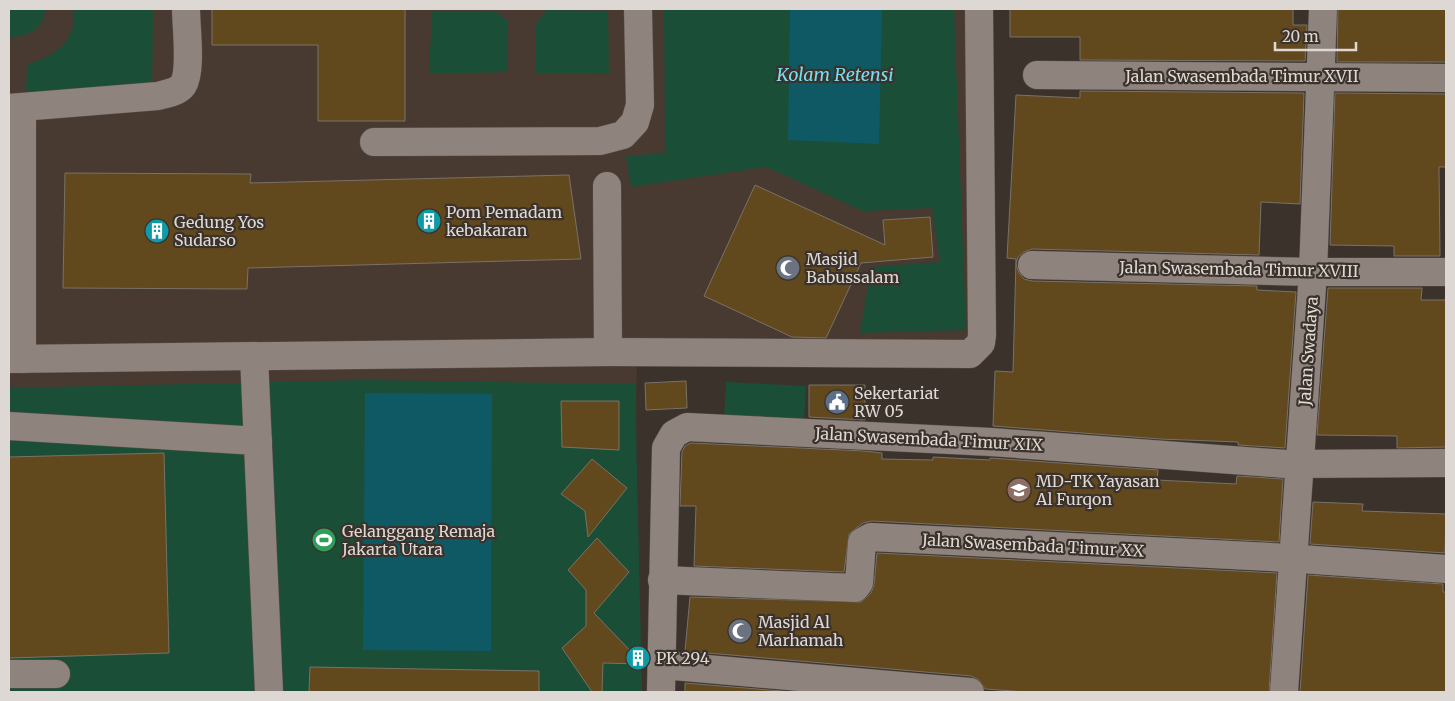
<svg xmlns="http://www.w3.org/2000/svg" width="1455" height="701" viewBox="0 0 1455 701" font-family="Merriweather,serif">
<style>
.built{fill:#493a31}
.green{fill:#1b4e37}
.water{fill:#0f5965}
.building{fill:#62481d;stroke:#787269}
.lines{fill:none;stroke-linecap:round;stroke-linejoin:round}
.minor-casing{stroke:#574e4b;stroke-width:29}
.minor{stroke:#8e837d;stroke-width:28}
.labels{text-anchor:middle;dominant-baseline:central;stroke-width:4.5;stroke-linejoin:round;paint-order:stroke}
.street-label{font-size:16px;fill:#ded8d5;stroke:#3b322c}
.poi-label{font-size:16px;fill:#ded8d5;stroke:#3b322c;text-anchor:start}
.water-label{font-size:18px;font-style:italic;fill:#77def1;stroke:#3b322c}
</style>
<rect width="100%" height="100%" fill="#3b322c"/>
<polygon class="built" points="9,9 991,9 991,352 792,354 637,363 628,692 9,692"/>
<g class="green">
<path d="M 9,9 L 45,9 C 45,29 27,37 10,37 Z"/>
<path d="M 74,9 L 153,9 L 152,94 L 26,94 L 27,65 C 57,53 75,45 74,9 Z"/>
<polygon points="664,9 954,9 966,330 860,333 871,267 940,262 932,208 863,211 766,167 631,187 626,156 665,153"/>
<polygon points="547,10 608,11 609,74 535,73 535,25"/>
<polygon points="432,11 496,12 508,21 507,72 429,74"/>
<polygon points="364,380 635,384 642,692 9,692 9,388"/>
<polygon points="726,382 806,386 804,422 724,418"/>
</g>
<g class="water">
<polygon points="790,9 882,9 879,144 788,140"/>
<polygon points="365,393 492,394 491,651 363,650"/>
</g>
<g class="building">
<polygon points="212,9 405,9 405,121 318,121 318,45 212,45"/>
<polygon points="1010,9 1293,9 1293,25 1307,25 1305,61 1080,60 1080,37 1010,37"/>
<polygon points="1338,9 1446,9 1446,62 1337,62"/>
<polygon points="1080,91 1304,93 1300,204 1261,202 1259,255 1032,249 1024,252 1018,257 1016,264 1019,273 1024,279 1032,281 1257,286 1257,290 1296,292 1285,448 1238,445 1238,442 1160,439 993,426 995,371 1013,372 1016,259 1007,258 1016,95 1080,98"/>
<polygon points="1335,93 1446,94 1446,167 1439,167 1440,256 1394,256 1394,246 1330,245"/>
<polygon points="65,173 251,174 250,183 569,175 581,259 248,268 247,289 63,288"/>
<polygon points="755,185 885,245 883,220 930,217 933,257 861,263 826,338 792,337 704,296"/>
<polygon points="1328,288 1422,288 1421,300 1446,300 1446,447 1397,448 1397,436 1317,435"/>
<polygon points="686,381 687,408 646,410 645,383"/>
<polygon points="809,385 865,385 865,420 809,417"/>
<polygon points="561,401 619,401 619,450 562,447"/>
<polygon points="691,443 864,451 882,453 882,459 933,460 933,457 990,460 990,458 1158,470 1157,480 1236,484 1237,476 1283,479 1279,542 872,521 863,523 849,534 844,572 694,566 696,506 680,506 682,452 685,446"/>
<polygon points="164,453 169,653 9,658 9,457"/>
<polygon points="592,459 627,488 588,537 585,511 561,494"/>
<polygon points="1313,502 1363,504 1362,511 1446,514 1445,553 1310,544"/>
<polygon points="597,538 629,572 594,613 643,664 603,663 602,692 592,692 562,648 586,626 586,590 568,570"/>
<polygon points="877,553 1277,573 1269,692 1026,692 985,689 979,680 971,676 685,651 690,597 861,602 871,593 874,585"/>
<polygon points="1308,575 1443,584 1443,592 1446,592 1446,692 1300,692"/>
<polygon points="310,667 539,671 539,692 309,692"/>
<polygon points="685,683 793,692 685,692"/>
</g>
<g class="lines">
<defs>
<g id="minor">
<polyline points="1037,75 1446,78"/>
<path d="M 9,108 L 158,96 C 166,94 178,92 183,85 C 192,71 186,26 186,9"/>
<polyline points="374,142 600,141 623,135 635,122 640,105 638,9"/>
<polyline points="607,186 608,352"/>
<polyline points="1032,265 1313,272 1446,272"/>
<polyline points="254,356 269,692"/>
<polyline points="9,359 608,352 970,354 981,343 982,335 979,9"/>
<polyline points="22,359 22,108"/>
<polyline points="9,426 258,441"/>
<polyline points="662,580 855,588 859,583 862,542 871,537 1271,557 1446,569"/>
<polyline points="662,665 970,692"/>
<polyline points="9,674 56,674"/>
<polyline points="661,692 666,448 674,434 687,427 991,442 1286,464 1446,463"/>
<polyline points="1284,692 1313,272 1323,9"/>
</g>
</defs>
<use href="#minor" class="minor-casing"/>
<use href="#minor" class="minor"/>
</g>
<defs>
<symbol id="building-disc" viewBox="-11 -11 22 22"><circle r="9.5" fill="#0f9aa8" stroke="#3b322c"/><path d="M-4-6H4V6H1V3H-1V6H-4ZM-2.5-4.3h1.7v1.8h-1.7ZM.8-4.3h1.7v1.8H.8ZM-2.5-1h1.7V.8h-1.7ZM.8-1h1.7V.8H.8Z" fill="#fff"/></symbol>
<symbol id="mosque-disc" viewBox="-11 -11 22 22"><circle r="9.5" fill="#6b7280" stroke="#3b322c"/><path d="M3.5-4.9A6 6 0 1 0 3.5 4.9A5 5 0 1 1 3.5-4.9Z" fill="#fff"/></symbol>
<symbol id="civic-disc" viewBox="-11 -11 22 22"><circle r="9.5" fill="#5c6f8a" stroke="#3b322c"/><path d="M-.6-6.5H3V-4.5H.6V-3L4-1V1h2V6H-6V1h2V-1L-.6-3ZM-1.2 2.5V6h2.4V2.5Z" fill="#fff"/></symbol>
<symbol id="school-disc" viewBox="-11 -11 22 22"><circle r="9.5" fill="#8d6e63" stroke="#3b322c"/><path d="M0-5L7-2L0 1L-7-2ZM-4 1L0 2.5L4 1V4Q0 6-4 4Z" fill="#fff"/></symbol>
<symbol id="stadium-disc" viewBox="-11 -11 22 22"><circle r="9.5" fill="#2e9e5b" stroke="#3b322c"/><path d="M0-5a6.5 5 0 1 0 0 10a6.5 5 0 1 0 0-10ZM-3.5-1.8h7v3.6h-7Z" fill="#fff"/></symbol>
</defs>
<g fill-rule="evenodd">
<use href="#building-disc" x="415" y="207" width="28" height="28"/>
<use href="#building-disc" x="143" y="217" width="28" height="28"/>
<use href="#mosque-disc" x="774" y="254" width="28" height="28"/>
<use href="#civic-disc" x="823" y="388" width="28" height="28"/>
<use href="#school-disc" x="1005" y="476" width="28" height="28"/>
<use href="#stadium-disc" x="310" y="526" width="28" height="28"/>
<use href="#mosque-disc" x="726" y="617" width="28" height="28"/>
<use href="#building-disc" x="624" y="644" width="28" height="28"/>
</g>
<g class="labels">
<g class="street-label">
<text x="1242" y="76">Jalan Swasembada Timur XVII</text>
<text transform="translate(1239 269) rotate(1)">Jalan Swasembada Timur XVIII</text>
<text transform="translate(1308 351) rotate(-86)">Jalan Swadaya</text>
<text transform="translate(929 439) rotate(3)">Jalan Swasembada Timur XIX</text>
<text transform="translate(1033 545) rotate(3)">Jalan Swasembada Timur XX</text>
</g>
<g class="poi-label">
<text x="446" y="212">Pom Pemadam<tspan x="446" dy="18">kebakaran</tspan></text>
<text x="174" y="222">Gedung Yos<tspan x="174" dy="18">Sudarso</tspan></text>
<text x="806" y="259">Masjid<tspan x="806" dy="18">Babussalam</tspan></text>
<text x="854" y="393">Sekertariat<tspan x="854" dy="18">RW 05</tspan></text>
<text x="1036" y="481">MD-TK Yayasan<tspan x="1036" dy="18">Al Furqon</tspan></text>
<text x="342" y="531">Gelanggang Remaja<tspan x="342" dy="18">Jakarta Utara</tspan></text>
<text x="758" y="622">Masjid Al<tspan x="758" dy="18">Marhamah</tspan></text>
<text x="656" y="658">PK 294</text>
</g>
<g class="water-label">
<text x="835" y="74">Kolam Retensi</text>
</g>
</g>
<rect width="1455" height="701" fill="none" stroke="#ded8d5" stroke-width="20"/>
<path d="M1275 42v8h81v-8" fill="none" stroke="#ded8d5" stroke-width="2.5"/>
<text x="1282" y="42" font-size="15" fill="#ded8d5" stroke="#3b322c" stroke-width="4" paint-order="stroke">20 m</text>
</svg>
